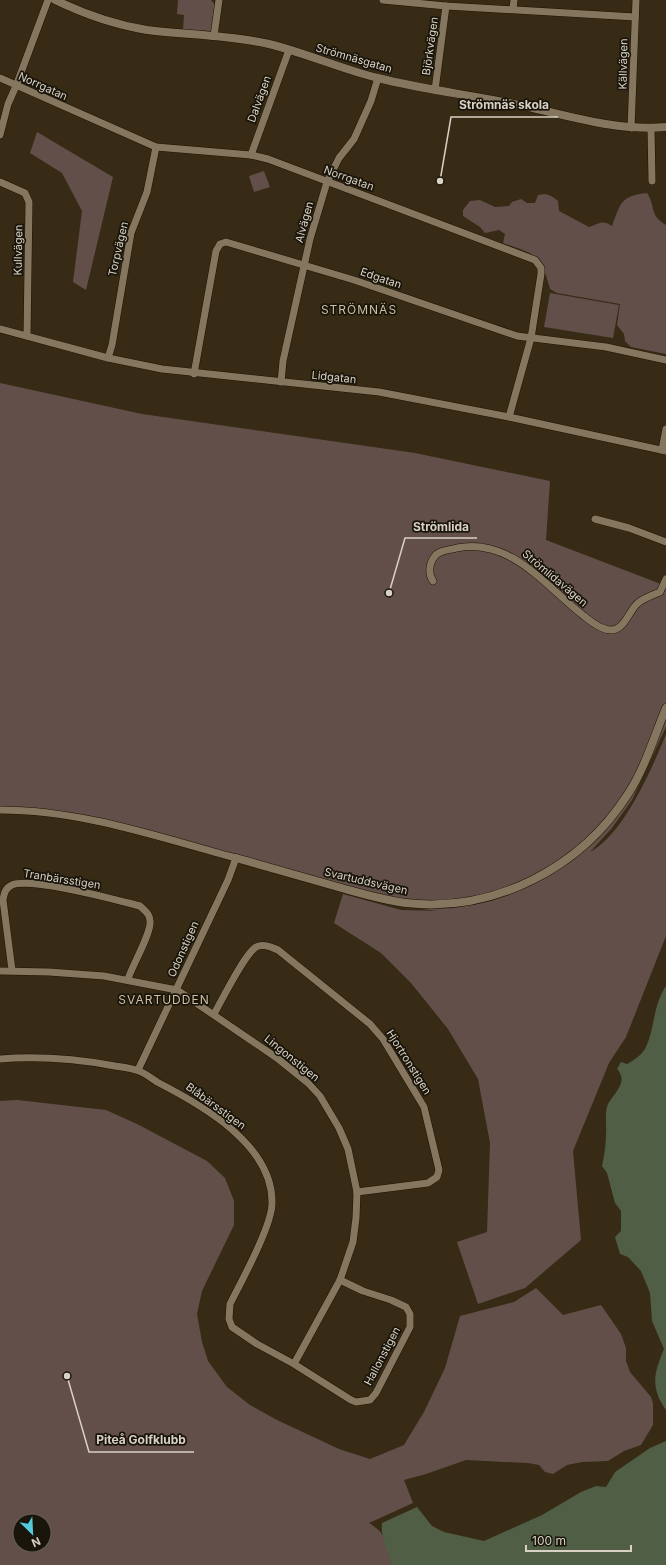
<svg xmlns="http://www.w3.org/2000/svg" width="666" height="1565" viewBox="0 0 666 1565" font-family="Inter,sans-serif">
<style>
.green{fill:#624f4a;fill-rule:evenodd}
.water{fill:#4f5e44}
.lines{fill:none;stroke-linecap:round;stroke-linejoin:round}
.minor-casing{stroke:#1e1300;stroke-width:8}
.tertiary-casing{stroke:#1e1300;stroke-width:9}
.minor{stroke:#85775f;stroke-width:7}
.tertiary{stroke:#85775f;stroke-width:8}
.labels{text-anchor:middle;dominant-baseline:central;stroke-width:3.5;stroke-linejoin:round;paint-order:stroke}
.street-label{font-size:11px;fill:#d8d1c4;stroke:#1a150b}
.neighbourhood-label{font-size:12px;letter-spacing:1px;fill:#cebfa4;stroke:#1a150b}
.leader{fill:none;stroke:#d8d1c4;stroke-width:1.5}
.callout-dot{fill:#d8d1c4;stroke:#1a150b;stroke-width:1.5}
.callout-label{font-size:12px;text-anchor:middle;font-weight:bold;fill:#d8d1c4;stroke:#1a150b;stroke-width:3.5;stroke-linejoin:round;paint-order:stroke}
</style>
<rect width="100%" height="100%" fill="#372b15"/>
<g class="green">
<polygon points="178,0 211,0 216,6 213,31 183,30 184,15 177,14"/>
<polygon points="37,132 113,177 86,290 73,282 82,211 62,173 30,153"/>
<polygon points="264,171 270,187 254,192 249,176"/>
<path d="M 647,193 C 656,207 649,215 666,225 L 666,354 L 631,347 L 625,341 L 624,334 L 617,325 L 620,304 L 557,293 L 550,289 C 541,253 536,255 503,243 L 505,234 L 499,230 L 485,233 L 480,227 L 463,216 L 463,210 L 470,201 L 480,200 L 495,207 L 509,206 L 512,202 L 521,199 L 527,203 L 535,203 L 538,195 C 547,193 551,195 558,201 L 559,211 L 589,227 C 599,224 602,219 612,226 C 621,202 621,196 647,193 Z"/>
<polygon points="550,293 619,305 613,338 544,327"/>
<path d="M 0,383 L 142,414 L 415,453 L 550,481 L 546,540 L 666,586 L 666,727 L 632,800 L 612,828 L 590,852 C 623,835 652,769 666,734 L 666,936 L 626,1037 L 609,1063 L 573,1151 L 581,1240 L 525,1288 L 478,1304 L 457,1242 L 487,1232 L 490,1143 L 478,1079 L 448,1029 L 411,983 L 381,953 L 334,923 L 343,894 L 401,910 L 437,911 L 423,909 L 399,901 L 124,826 L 0,809 Z"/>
<path d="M 17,1100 L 106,1110 L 137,1124 L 207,1161 L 225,1178 L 234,1201 L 234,1225 L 202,1291 L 197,1314 L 202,1342 L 208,1361 L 227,1387 L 250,1405 L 277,1420 L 339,1449 L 370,1459 L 404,1445 L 424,1412 L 445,1368 L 460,1316 L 514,1302 L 536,1288 L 563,1315 L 601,1305 L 621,1334 L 626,1348 L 626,1361 L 630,1372 L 651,1397 L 653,1403 L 653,1425 L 641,1445 L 624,1451 L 608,1461 L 582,1462 L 567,1465 L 553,1474 L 545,1472 L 539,1465 L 528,1463 L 466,1460 L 426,1474 L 404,1480 L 413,1503 L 369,1523 C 387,1534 387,1543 391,1563 L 390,1565 L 0,1565 L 0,1101 ZM 20,1521 L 44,1521 L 44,1545 L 20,1545 Z"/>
</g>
<g class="water">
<path d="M 666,986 L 666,1410 C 650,1387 654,1373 664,1349 L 652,1321 L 650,1293 L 641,1271 L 628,1257 L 620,1254 L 615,1237 L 621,1231 L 621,1211 L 615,1203 L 607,1173 L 602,1166 C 604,1156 606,1145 606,1135 C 607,1125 604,1114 608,1104 C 614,1093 629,1082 617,1069 L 621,1062 L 627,1064 C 634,1060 643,1054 646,1047 C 655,1027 653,1005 666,986 Z"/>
<path d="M 666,1441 L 666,1565 L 390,1565 L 391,1563 C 388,1550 380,1536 382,1523 L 417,1507 L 432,1526 L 444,1532 L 484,1541 L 542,1515 L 581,1492 L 596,1486 L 606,1487 L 615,1472 L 650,1448 Z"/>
</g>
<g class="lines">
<defs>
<g id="minor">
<polyline points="383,0 446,6 635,17"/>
<polyline points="513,9 514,0"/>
<polyline points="214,36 219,0"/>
<polyline points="0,78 156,147 251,155 268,159 535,260 541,268 541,274 531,338 509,417"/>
<polyline points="435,90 446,6"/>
<polyline points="631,128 636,0"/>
<polyline points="651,128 652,181"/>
<polyline points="0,135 8,104 16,86 48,0"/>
<polyline points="251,155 289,50"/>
<polyline points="0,182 25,193 29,202 27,336"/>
<polyline points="0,329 108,358 162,369 379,392 509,417 666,451"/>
<polyline points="108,358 112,345 131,233 147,192 156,147"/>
<polyline points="194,374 216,251 220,244 226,242 354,280 517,336 606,347 666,360"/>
<polyline points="281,382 283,361 310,239 327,182 339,158 354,139 371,101 378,78"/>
<polyline points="662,450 666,429"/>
<polyline points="595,519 629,528 666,542"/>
<path d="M 433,581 C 428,574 429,563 435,556 C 439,550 450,550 457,548 C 511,537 546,587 584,616 C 590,621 602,630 611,630 C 625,630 629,610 638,603 C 644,598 653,595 660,592 L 666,579"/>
<path d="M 0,810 C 81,810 158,837 236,858 L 228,880 L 138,1070"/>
<path d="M 12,970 L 3,900 C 4,894 5,888 12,885 C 32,877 116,900 140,906 C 145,911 150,914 150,921 C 152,932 132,966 128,979"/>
<polyline points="0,971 49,972 104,976 177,990 277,1058 308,1083 320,1096 339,1128 348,1149 357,1192 356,1218 353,1242 340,1280 294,1364"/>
<path d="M 214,1014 C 222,1000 244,955 256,947 C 263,943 272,947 278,950 L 370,1024 L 383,1039 L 424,1107 L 439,1170 L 437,1177 L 428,1183 L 357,1192"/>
<path d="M 0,1059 C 38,1056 77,1059 115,1066 C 122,1067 132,1068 139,1071 C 145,1073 151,1078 157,1082 C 202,1105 273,1145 272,1203 C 272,1226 241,1282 230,1304 L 229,1319 L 232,1327 L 257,1344 L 294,1364 L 351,1400 L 356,1402 L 370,1400 L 376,1393 L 410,1327 L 410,1314 L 406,1307 L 391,1300 L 363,1291 L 340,1280"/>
</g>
<g id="tertiary">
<path d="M 55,0 C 84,14 115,25 147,30 C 188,35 229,35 269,44 C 306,53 341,69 378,78 C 429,91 481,96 533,108 C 577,118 620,131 666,127"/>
<path d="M 236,858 C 270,868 304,877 338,887 C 360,893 383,900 406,903 C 494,913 581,868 628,794 C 645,768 654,737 666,708"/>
</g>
</defs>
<use href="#minor" class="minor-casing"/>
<use href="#tertiary" class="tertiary-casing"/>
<use href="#minor" class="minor"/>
<use href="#tertiary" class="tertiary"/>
</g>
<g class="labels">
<g class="street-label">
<text transform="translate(430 46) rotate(-82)">Björkvägen</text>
<text transform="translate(354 58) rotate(16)">Strömnäsgatan</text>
<text transform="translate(623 64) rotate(-89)">Källvägen</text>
<text transform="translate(43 86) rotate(24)">Norrgatan</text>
<text transform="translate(259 99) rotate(-70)">Dalvägen</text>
<text transform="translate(349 178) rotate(20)">Norrgatan</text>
<text transform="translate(304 222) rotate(-75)">Alvägen</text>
<text transform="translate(118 249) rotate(-77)">Torpvägen</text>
<text transform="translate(18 250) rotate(-89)">Kullvägen</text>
<text transform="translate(381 278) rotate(19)">Edgatan</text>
<text transform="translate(334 377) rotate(6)">Lidgatan</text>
<text transform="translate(555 578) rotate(40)">Strömlidavägen</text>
<text transform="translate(62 879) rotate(9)">Tranbärsstigen</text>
<text transform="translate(366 881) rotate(13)">Svartuddsvägen</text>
<text transform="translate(183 949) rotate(-66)">Odonstigen</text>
<text transform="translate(292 1058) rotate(39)">Lingonstigen</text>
<text transform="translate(409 1062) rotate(58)">Hjortronstigen</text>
<text transform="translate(216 1106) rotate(36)">Blåbärsstigen</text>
<text transform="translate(382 1356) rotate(-62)">Hallonstigen</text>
</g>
<g class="neighbourhood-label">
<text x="359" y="309">STRÖMNÄS</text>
<text x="164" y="999">SVARTUDDEN</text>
</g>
</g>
<path class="leader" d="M440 181L451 117H558M389 593L405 538H477M67 1376L89 1452H194"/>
<g class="callout-dot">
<circle cx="440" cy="181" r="4"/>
<circle cx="389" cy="593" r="4"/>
<circle cx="67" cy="1376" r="4"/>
</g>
<g class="callout-label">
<text x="504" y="109">Strömnäs skola</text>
<text x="441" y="531">Strömlida</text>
<text x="141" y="1444">Piteå Golfklubb</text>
</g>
<g transform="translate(32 1533) rotate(156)"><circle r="19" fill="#1a150b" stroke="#666055"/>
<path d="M0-3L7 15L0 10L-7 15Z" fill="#53cbdb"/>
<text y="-6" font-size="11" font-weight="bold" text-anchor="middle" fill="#d8d1c4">N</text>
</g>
<path d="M526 1545v6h105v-6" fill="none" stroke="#d8d1c4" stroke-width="2"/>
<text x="532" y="1545" font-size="12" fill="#d8d1c4" stroke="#1a150b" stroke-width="3" paint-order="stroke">100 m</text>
</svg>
